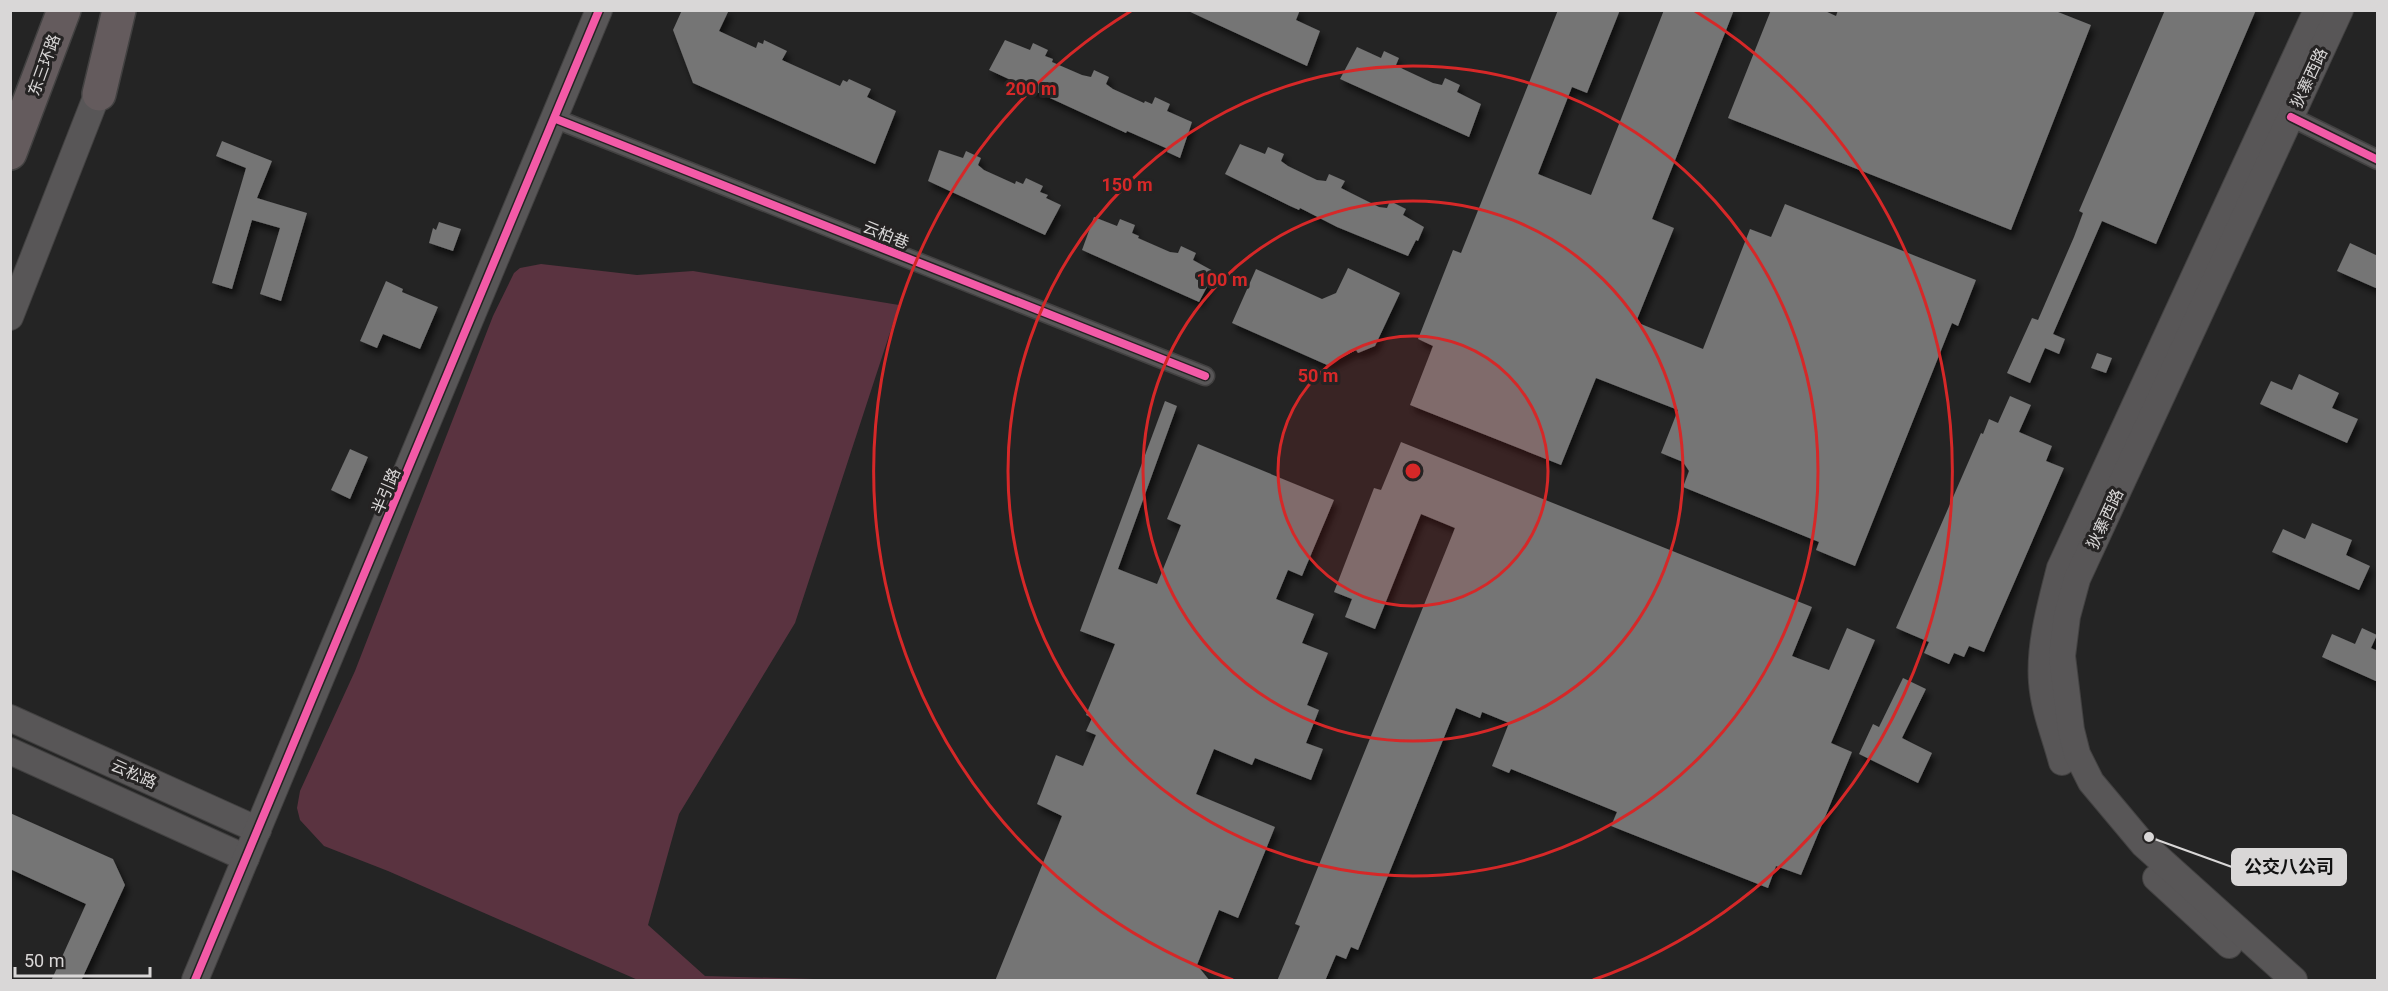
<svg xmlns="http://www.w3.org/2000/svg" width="2388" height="991" viewBox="0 0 2388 991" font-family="Roboto,'Noto Sans SC',sans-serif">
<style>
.green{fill:#5a3340}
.building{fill:#747474;filter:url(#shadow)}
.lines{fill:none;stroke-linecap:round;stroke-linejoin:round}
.street-casing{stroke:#424141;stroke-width:21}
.secondary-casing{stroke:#424141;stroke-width:28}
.highway-casing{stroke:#424141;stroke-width:36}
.street{stroke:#585657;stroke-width:18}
.secondary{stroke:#585657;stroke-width:26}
.highway{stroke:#645b5d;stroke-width:33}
.cycleway-casing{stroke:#252323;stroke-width:11}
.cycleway{stroke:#f35aa7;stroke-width:8}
.ring{fill:none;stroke:#d62828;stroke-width:3}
.labels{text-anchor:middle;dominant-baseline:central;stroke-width:6;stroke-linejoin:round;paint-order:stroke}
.street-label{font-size:16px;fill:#d9d7d7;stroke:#252323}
.centre{fill:#d62828;stroke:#252323;stroke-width:3}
.ring-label{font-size:18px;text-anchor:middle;font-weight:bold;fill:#d62828;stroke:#252323;stroke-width:6;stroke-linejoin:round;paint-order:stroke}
.leader{fill:none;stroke:#d9d7d7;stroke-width:2}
.callout-dot{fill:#d9d7d7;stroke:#252323;stroke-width:2}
.callout{fill:#d9d7d7;stroke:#d9d7d7;stroke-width:2}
.callout-label{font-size:18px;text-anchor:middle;font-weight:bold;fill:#111}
</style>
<defs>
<filter id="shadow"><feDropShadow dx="3.5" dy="6" stdDeviation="3" flood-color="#0009"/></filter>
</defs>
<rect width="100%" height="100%" fill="#242424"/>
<polygon class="green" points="541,264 637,275 693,271 899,305 795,623 679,814 648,925 705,976 850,980 638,980 388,871 324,846 300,820 297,808 300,791 355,671 493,316 514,273 520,268"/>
<g class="building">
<polygon points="682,10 729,10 719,31 756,48 758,42 763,44 764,40 787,51 782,60 840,86 843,80 847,82 849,79 871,89 867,97 896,111 875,164 693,83 673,30"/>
<polygon points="1186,10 1300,10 1296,20 1320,31 1307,66"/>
<polygon points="1558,10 1620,10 1587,93 1572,87 1538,174 1591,195 1664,10 1734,10 1652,219 1674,228 1636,322 1703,349 1750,229 1771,237 1785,204 1976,280 1958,326 1952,323 1855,566 1816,550 1819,542 1683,487 1689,471 1683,462 1661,453 1678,410 1596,378 1561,465 1410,405 1433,346 1418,339 1453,250 1461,253"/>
<polygon points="1771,10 1823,10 1836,16 1838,10 2053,10 2091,25 2011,230 1728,118"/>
<polygon points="2165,10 2256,10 2156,244 2102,221 2053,334 2065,339 2059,354 2045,348 2030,383 2007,373 2032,318 2038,320 2074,237 2083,213 2079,211"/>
<polygon points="1005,40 1030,50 1033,43 1048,50 1045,56 1053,59 1052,62 1082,75 1091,77 1094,70 1109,77 1106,84 1113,89 1144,103 1145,101 1152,104 1155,97 1170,104 1167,111 1192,122 1180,158 1167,152 1168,149 1127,131 1126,133 989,70"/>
<polygon points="1357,47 1381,58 1384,51 1399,58 1396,65 1403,69 1433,83 1442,85 1445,78 1460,85 1457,92 1481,104 1469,137 1340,79"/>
<polygon points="222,141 272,161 257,198 307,213 281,301 260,294 280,228 252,220 232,289 212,283 246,168 216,156"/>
<polygon points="1240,144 1265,154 1268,147 1284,154 1281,161 1288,166 1317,180 1326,181 1329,174 1345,181 1341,188 1379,207 1387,208 1390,201 1406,209 1403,215 1424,227 1418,241 1416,240 1408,256 1337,227 1300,208 1299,210 1290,206 1225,174"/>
<polygon points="939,150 963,158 966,151 981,158 978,165 984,170 1015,184 1016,181 1023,184 1026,178 1043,186 1040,192 1048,195 1046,198 1061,205 1045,235 928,181"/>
<polygon points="1094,217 1117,226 1120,219 1135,225 1132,233 1139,236 1138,238 1170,252 1178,253 1181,246 1196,253 1193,260 1215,272 1199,302 1082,250"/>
<polygon points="439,222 461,229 453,251 429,243 433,228 436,230"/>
<polygon points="2350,243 2378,256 2378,289 2337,271"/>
<polygon points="1348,268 1400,293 1375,346 1358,353 1356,350 1327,365 1232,323 1256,269 1322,299 1336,293"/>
<polygon points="386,281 403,289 402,292 438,307 420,349 383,334 377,348 360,341"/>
<polygon points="2097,353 2112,358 2106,373 2091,368"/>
<polygon points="2299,374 2339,393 2332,408 2358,419 2347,443 2260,404 2271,381 2292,390"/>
<polygon points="2010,396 2031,405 2019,432 2052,446 2046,461 2064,468 1984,652 1969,646 1964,657 1954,653 1949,664 1924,653 1929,642 1896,628 1981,433 1983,434 1989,419 1998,423"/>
<polygon points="1165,401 1177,406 1118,569 1157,584 1181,525 1167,519 1198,444 1334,500 1302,576 1288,570 1276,599 1314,614 1302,643 1328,653 1307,705 1319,710 1306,743 1323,749 1311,780 1255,758 1252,765 1214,749 1196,794 1275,827 1238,918 1219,910 1197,965 1210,981 995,981 1062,816 1037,804 1056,755 1083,766 1096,735 1086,731 1092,718 1086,715 1115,644 1080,631"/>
<polygon points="1401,442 1812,607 1792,656 1829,670 1847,628 1875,640 1831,743 1852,752 1801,875 1776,866 1768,888 1611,826 1617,812 1511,769 1509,773 1492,766 1509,723 1482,712 1480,718 1456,708 1358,950 1351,947 1346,959 1336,955 1325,981 1277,981 1300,926 1295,924 1455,528 1421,514 1375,629 1345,617 1352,599 1334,592 1374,488 1381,490"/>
<polygon points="350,449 368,457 350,499 331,490"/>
<polygon points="2312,523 2352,540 2346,555 2370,566 2359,590 2272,552 2283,529 2305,539"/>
<polygon points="2362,628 2377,635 2371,648 2378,651 2378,682 2322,657 2332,634 2355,644"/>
<polygon points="1903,678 1926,689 1902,738 1932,753 1918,783 1859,754 1873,724 1879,727"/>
<polygon points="10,813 113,859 125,885 81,981 51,981 86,904 10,869"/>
</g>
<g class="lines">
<defs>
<g id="street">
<polyline points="2291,117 2378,160"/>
<polyline points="556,119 1205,376"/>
</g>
<g id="secondary">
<polyline points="10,317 104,77"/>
<polyline points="10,718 258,830"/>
<polyline points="10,751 246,858"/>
<path d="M 2062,762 C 2055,735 2044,710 2042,682 C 2039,645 2051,604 2060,568 L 2317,10"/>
<polyline points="2156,878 2229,945"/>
<polyline points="195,980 599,10"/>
<polyline points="2294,980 2143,844 2091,782 2077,754 2071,730 2062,656 2067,616 2077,579 2340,10"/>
</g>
<g id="highway">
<polyline points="99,94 119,10"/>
<polyline points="10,153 64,10"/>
</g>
</defs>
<use href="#street" class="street-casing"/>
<use href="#secondary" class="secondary-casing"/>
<use href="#highway" class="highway-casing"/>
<use href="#street" class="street"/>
<use href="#secondary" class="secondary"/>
<use href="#highway" class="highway"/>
<defs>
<g id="cycleway">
<polyline points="2291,117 2378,160"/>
<polyline points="556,119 1205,376"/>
<polyline points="195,980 599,10"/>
</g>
</defs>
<use href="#cycleway" class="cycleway-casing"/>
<use href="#cycleway" class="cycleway"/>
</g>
<circle cx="1413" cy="471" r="135" fill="#d62828" fill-opacity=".12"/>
<g class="ring">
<circle cx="1413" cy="471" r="135"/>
<circle cx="1413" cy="471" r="270"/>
<circle cx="1413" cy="471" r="405"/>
<path d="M1233 980A540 540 0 0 1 1131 11M1695 11A540 540 0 0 1 1593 980"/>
</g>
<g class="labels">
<g class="street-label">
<text transform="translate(44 65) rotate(-70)">东三环路</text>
<text transform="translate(2309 78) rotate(-65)">狄寨西路</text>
<text transform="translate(886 235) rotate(22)">云柏巷</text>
<text transform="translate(386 491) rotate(-67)">半引路</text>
<text transform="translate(2105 519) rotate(-65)">狄寨西路</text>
<text transform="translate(134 774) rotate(24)">云松路</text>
</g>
</g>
<circle cx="1413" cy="471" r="9" class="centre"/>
<g class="ring-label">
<text x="1031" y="95">200 m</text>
<text x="1127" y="191">150 m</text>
<text x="1222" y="286">100 m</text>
<text x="1318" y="382">50 m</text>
</g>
<path class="leader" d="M2149 837L2232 867"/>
<circle class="callout-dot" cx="2149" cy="837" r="6"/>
<rect class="callout" x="2232" y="849" width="114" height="36" rx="6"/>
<g class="callout-label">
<text x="2289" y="873">公交八公司</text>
</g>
<rect width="2388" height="991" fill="none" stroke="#d9d7d7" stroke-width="24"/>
<path d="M15 967v9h135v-9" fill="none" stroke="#d9d7d7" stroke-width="3"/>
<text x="24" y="967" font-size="18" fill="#d9d7d7" stroke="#252323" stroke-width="4.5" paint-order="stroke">50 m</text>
</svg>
